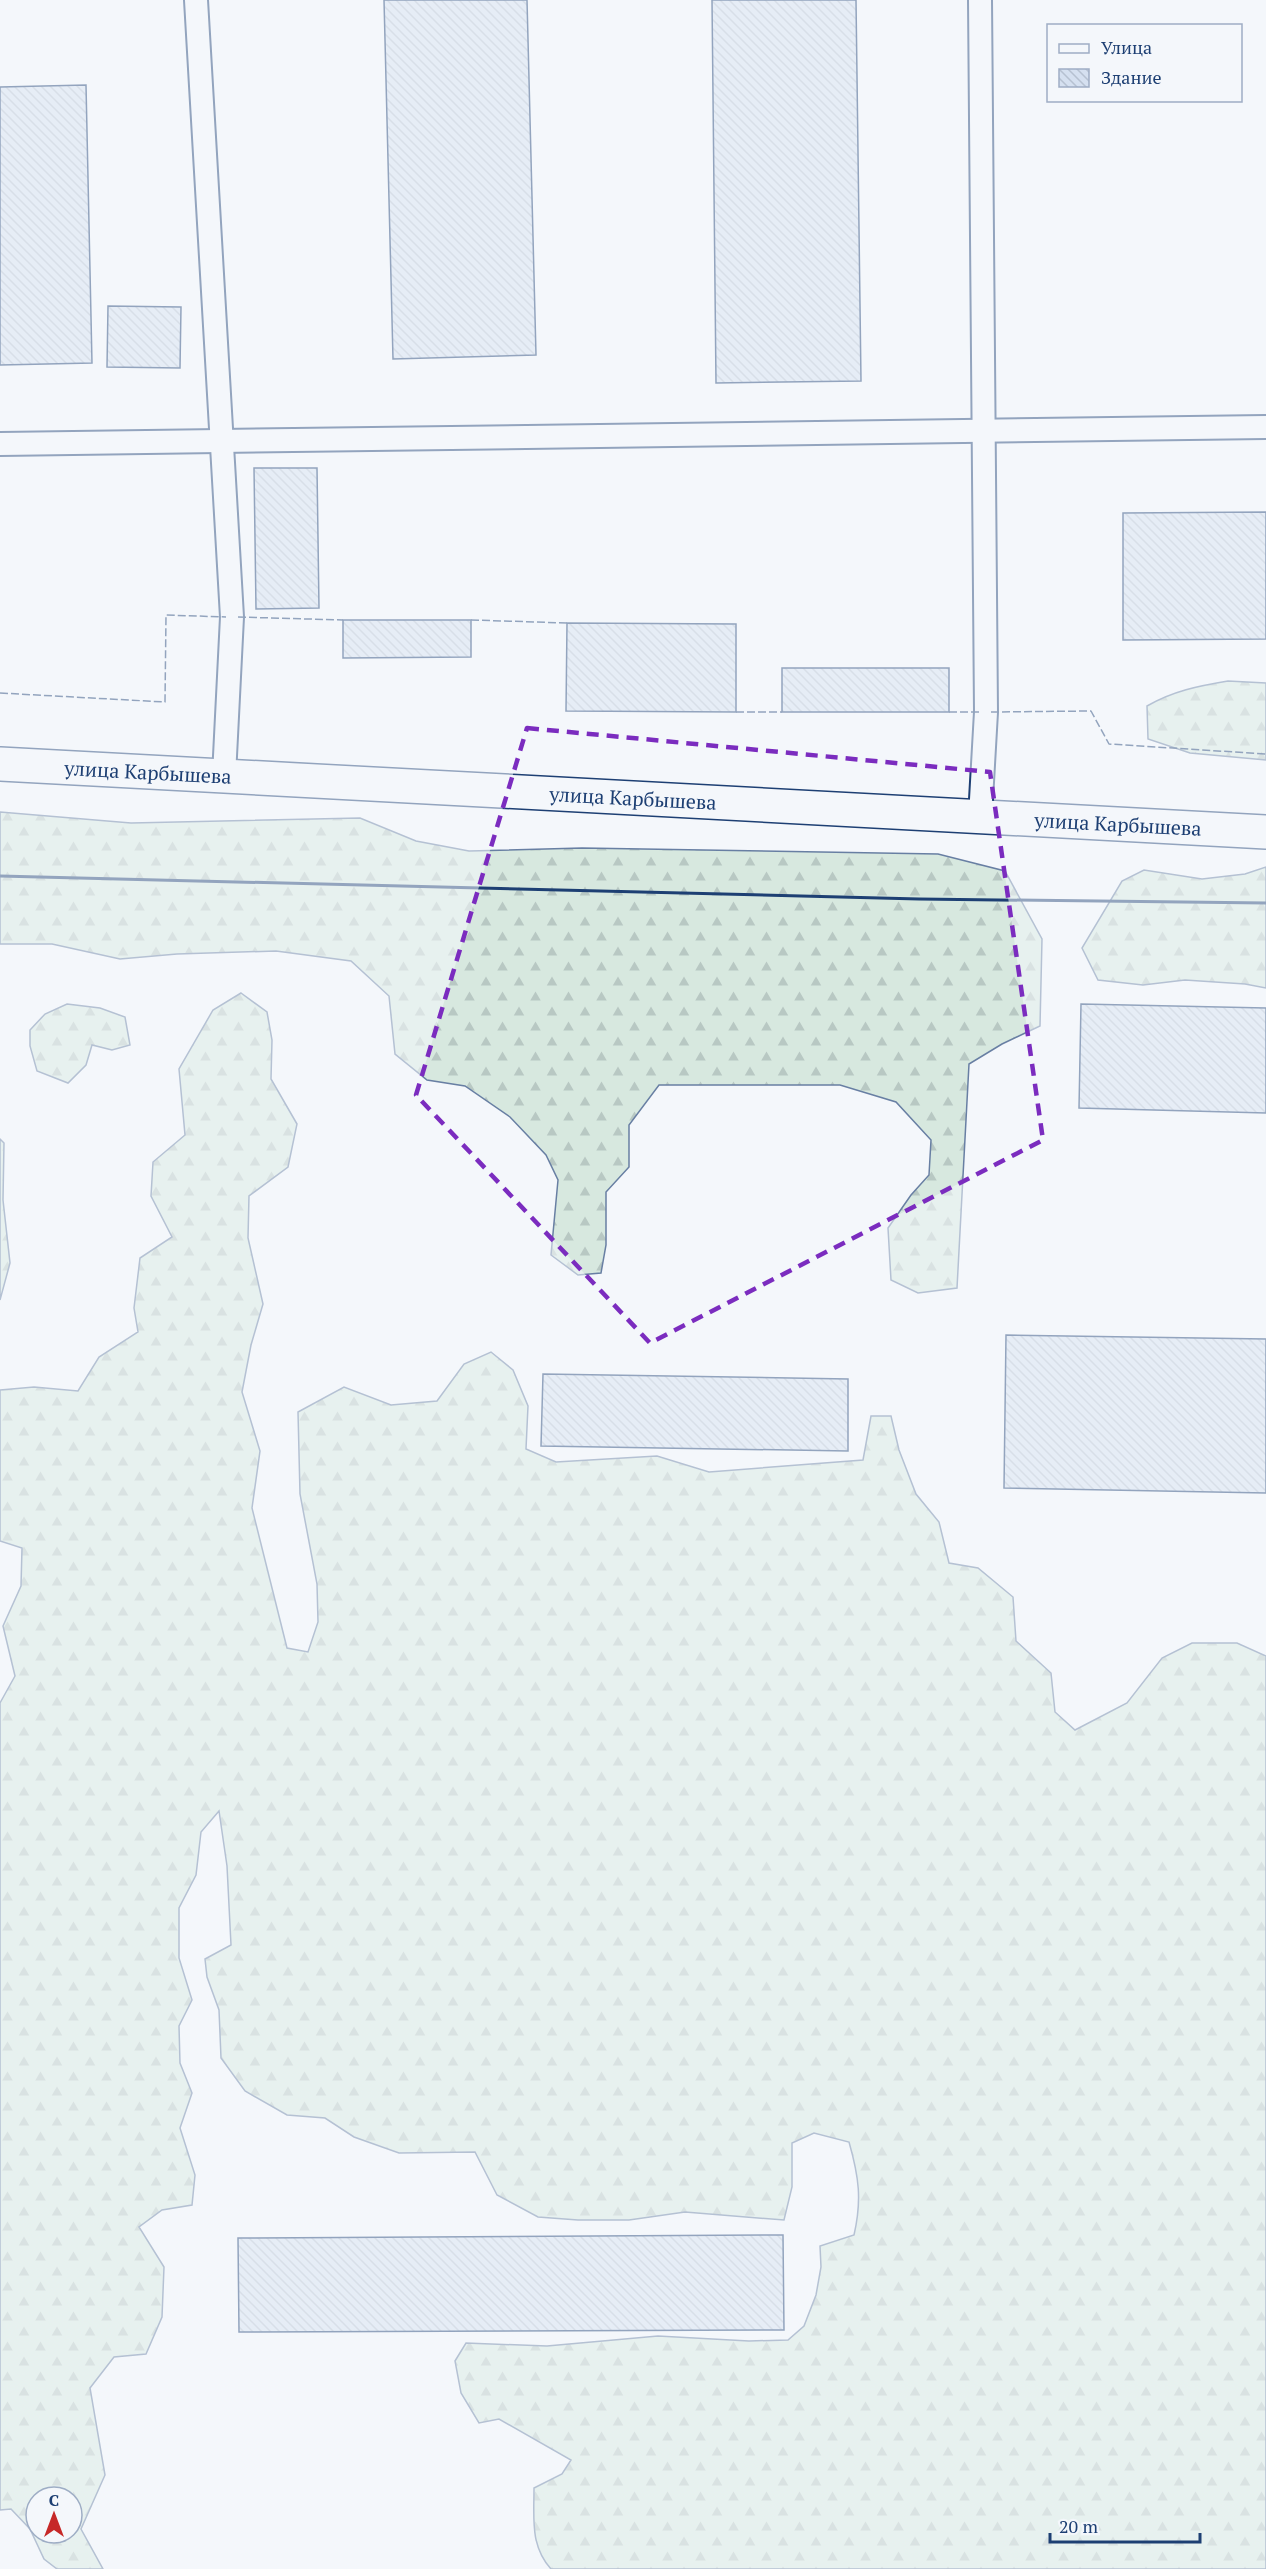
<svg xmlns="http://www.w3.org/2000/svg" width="1266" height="2569" viewBox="0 0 1266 2569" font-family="'PT Serif',serif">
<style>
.forest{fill:url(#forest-firs);stroke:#687fa3;stroke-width:1.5;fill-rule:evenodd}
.building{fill:url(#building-back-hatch);stroke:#1d3f73;stroke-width:1.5}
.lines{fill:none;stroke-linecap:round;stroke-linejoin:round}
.service-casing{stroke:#1d3f73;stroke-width:26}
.tertiary-casing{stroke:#1d3f73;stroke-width:36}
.service{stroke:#f4f7fb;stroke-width:22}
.tertiary{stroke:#f4f7fb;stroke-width:33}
.fence{stroke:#1d3f73;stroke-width:1.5;stroke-dasharray:8 3;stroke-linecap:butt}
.wall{stroke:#1d3f73;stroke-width:3}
.marked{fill:none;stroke:#7b2cbf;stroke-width:4.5;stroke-dasharray:12 8;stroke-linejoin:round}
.labels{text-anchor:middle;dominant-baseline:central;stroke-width:4.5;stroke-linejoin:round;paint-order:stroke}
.street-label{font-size:20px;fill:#1d3f73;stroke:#f4f7fb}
</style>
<defs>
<pattern id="forest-firs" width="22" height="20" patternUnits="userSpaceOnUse" patternTransform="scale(1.5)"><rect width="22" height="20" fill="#d7e8df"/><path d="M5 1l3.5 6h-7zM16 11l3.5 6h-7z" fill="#b8c8c3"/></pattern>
<pattern id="building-back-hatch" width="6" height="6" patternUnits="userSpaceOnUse" patternTransform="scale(1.5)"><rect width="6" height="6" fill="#d5e0f0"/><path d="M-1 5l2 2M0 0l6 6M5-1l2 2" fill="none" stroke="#b6c1d1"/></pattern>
</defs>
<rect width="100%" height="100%" fill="#f4f7fb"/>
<g class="forest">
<path d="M 1228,681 L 1266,683 L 1266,760 L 1190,753 L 1148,739 L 1147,706 C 1173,691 1198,686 1228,681 Z"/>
<polygon points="0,812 131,823 360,818 416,841 469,851 582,848 938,854 1005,871 1042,939 1040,1026 1002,1044 969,1064 957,1288 918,1293 891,1280 888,1228 911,1195 929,1175 931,1140 896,1102 840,1085 659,1085 629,1125 629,1167 606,1192 606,1245 601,1273 578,1275 551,1255 558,1180 546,1155 510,1117 465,1086 427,1080 395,1054 389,996 351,961 276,951 177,954 120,959 52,944 0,944"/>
<polygon points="1266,867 1266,988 1245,984 1185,980 1143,985 1098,980 1082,948 1122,881 1144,870 1202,879 1245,874"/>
<path d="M 241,993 L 267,1012 L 272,1040 L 271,1079 L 297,1124 L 288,1167 L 249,1196 L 248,1238 L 263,1304 L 251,1345 L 242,1392 L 260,1451 L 252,1508 L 287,1648 L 308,1652 L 318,1622 L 317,1584 L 300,1494 L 298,1412 L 344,1387 L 391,1405 L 437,1401 L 464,1364 L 491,1352 L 513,1370 L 528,1406 L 526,1449 L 556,1462 L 657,1456 L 709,1472 L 863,1460 L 871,1416 L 891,1416 L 899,1450 L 916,1494 L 939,1522 L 949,1563 L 978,1568 L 1013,1597 L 1016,1641 L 1051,1673 L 1055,1712 L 1075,1730 L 1127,1703 L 1162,1658 L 1192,1643 L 1237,1643 L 1266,1656 L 1266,2569 L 551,2569 C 530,2546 534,2518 534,2488 L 562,2474 L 571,2460 L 499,2419 L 479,2423 L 461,2393 L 455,2361 L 466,2343 L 547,2346 L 658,2336 L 749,2341 L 788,2340 L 804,2326 L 816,2295 L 821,2267 L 820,2246 L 854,2235 C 862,2200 859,2177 849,2142 L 814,2133 L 792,2143 L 792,2187 L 784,2220 L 685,2212 L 629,2220 L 578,2220 L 538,2217 L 497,2195 L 475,2152 L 399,2153 L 354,2137 L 325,2118 L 287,2115 L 245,2091 L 221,2058 L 219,2010 L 207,1977 L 205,1959 L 231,1945 L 227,1866 L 219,1811 L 201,1832 L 196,1875 L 179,1908 L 179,1958 L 192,2000 L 179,2026 L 180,2063 L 192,2093 L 180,2128 L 195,2175 L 192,2205 L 162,2210 L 139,2227 L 164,2267 L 162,2317 L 146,2354 L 114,2357 L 90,2388 L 105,2475 L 81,2529 L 103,2569 L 57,2569 L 44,2559 L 30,2529 L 11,2509 L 0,2510 L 0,1703 L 15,1676 L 3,1626 L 21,1586 L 22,1548 L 0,1541 L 0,1390 L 34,1387 L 78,1391 L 99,1357 L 138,1332 L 134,1308 L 140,1258 L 172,1237 L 151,1196 L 153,1162 L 185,1135 L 179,1069 L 213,1010 ZM 36,2497 L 72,2497 L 72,2533 L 36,2533 Z"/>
<polygon points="67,1004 100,1008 125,1017 130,1045 112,1050 92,1045 86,1065 68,1083 37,1071 30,1046 30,1030 45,1014"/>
<polygon points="0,1139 4,1143 3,1200 10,1263 0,1300"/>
</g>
<g class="building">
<polygon points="384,0 527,0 536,355 393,359"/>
<polygon points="712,0 856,0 861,381 716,383"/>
<polygon points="86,85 92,363 0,365 0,87"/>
<polygon points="108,306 181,307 180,368 107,367"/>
<polygon points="254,468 317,468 319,608 256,609"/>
<polygon points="1266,512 1266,639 1123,640 1123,513"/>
<polygon points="343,620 471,620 471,657 343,658"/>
<polygon points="567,623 736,624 736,712 566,711"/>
<rect x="782" y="668" width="167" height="44"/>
<polygon points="1081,1004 1266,1008 1266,1113 1079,1108"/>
<polygon points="1006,1335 1266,1339 1266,1493 1004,1488"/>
<polygon points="543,1374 848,1379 848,1451 541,1446"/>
<polygon points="783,2235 784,2330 239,2332 238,2238"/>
</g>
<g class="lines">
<defs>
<g id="service">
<polyline points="196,0 232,617 224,776"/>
<polyline points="980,0 986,712 980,817"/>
<polyline points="0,444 1266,427"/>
</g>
<polyline id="tertiary" points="0,764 1266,832"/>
</defs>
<use href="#service" class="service-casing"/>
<use href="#tertiary" class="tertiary-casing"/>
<use href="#service" class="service"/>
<use href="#tertiary" class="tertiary"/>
<g class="fence">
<polyline points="238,617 343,620"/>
<polyline points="471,620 567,623"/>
<polyline points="0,693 165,702 166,615 226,617"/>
<polyline points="736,712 782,712"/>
<polyline points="949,712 979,712"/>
<polyline points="991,712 1091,711 1109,744 1266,754"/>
</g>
<polyline class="wall" points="0,876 919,899 1266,903"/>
</g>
<path d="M0 0H1266V2569H0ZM 527,728 L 990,772 L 1043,1140 L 650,1343 L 416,1095 Z" fill="#f4f7fb" fill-opacity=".55" fill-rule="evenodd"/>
<path class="marked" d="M 527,728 L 990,772 L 1043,1140 L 650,1343 L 416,1095 Z"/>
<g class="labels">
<g class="street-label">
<text transform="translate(148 772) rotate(3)">улица Карбышева</text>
<text transform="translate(633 798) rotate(3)">улица Карбышева</text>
<text transform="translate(1118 824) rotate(3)">улица Карбышева</text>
</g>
</g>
<rect x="1047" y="24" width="195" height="78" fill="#f4f7fb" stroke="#9eadc5" stroke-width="1.5"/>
<rect x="1059" y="44" width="30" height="9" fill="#f4f7fb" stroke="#9eadc5" stroke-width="1.5"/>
<text x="1101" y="54" font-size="18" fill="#1d3f73">Улица</text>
<rect x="1059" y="69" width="30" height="18" fill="url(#building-back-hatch)" stroke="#9eadc5" stroke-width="1.5"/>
<text x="1101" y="84" font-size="18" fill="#1d3f73">Здание</text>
<g transform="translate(54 2515)"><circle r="28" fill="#f4f7fb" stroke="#9eadc5" stroke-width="1.5"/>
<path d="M0-4.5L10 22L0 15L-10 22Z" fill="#c62828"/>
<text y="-9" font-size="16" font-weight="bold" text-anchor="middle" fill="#1d3f73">С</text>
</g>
<path d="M1050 2533v9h150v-9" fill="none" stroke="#1d3f73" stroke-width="3"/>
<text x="1059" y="2533" font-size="18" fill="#1d3f73" stroke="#f4f7fb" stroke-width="4.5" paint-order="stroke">20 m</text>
</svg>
